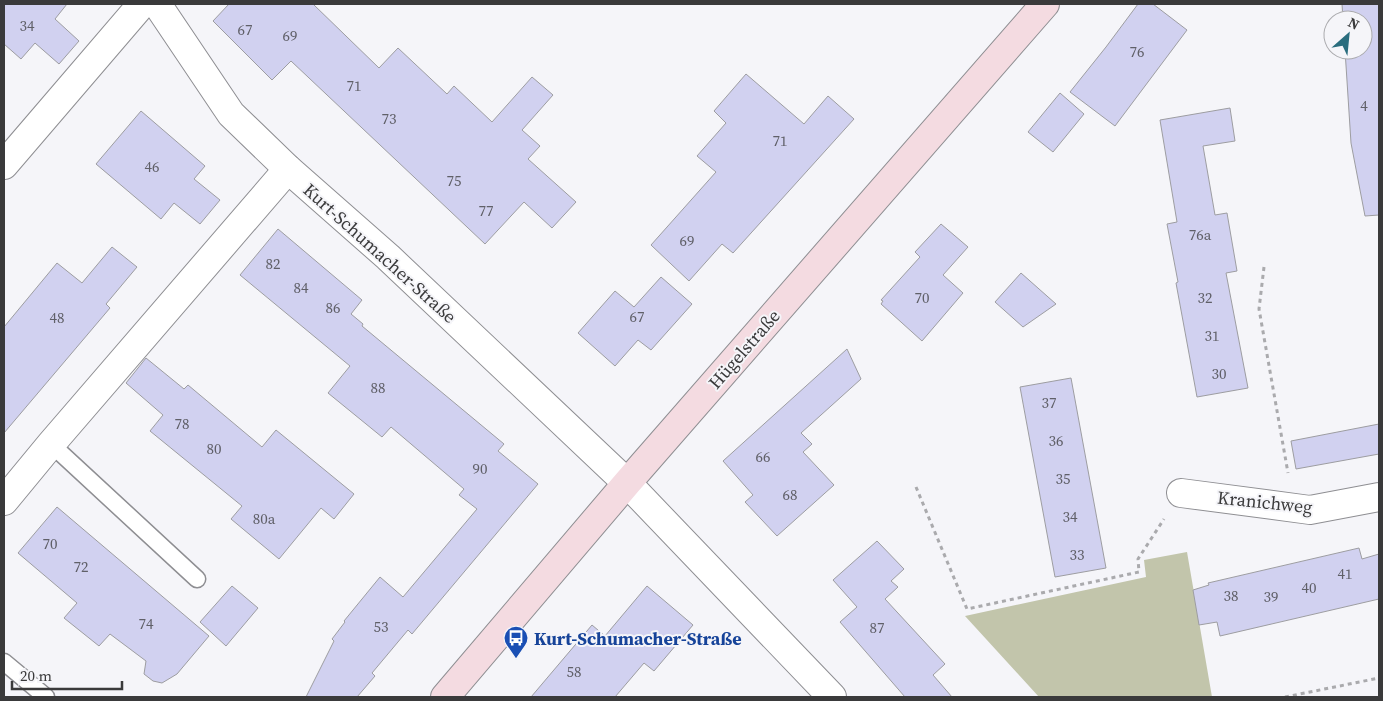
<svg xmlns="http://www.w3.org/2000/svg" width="1383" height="701" viewBox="0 0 1383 701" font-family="'Source Serif 4',serif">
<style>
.green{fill:#c2c5ab}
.building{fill:#d1d1f0;stroke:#9d9da1}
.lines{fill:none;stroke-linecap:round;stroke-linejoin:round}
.lane-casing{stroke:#8e8e92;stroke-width:19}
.street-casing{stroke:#8e8e92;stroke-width:30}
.secondary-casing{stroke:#8e8e92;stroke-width:30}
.path{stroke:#aaaaad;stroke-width:3;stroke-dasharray:4 4;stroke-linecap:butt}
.lane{stroke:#fff;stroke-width:16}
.street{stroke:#fff;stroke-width:28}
.secondary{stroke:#f4dbe1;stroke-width:28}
.labels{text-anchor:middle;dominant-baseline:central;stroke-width:4;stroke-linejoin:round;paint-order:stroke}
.number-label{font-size:15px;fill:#606068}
.street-label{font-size:18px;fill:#3a3a3b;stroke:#f5f5f9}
.transit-label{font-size:18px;font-weight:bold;fill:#164399;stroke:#f5f5f9;text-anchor:start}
</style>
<rect width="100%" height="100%" fill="#f5f5f9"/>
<polygon class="green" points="1187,552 1212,697 1039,697 965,616 1146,577 1144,560"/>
<g class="building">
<polygon points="4,4 67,4 55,19 79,41 59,64 35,43 21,59 4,44"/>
<polygon points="229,4 313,4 379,68 398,48 447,94 454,86 492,122 532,77 553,95 522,130 540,146 528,159 576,202 552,228 524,202 485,244 291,61 272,80 213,21"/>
<polygon points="1138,4 1153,4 1187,30 1115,126 1070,92 1106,47"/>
<polygon points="1342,4 1379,4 1379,215 1365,216 1351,143 1345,50 1363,50 1363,20 1343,20"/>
<polygon points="746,74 804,124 828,96 854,119 733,253 722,244 689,281 651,245 716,172 697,156 726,123 714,111"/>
<polygon points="1060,93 1084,114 1053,152 1028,132"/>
<polygon points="1230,108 1235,141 1203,146 1215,215 1227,213 1237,271 1226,273 1248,388 1197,397 1176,283 1178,282 1167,224 1177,222 1160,120"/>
<polygon points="141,111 205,166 194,179 220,200 200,224 174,203 161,219 96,164"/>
<polygon points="941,224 968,247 943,275 963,293 922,341 881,304 883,301 881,300 920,257 915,252"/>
<polygon points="278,229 362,300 351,314 363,324 362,326 504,444 498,451 538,484 412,634 408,630 372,673 375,676 357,697 306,697 334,641 332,639 345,622 344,621 380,577 403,597 477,509 459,495 464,489 391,427 382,437 328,393 350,366 240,275"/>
<polygon points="112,247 137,267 106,304 110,308 4,433 4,327 57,263 82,283"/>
<polygon points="1021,273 1056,304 1023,327 995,302"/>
<polygon points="661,277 692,304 651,350 638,340 615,366 578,333 615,291 634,307"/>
<polygon points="847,349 861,379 801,433 812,444 803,452 834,485 777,536 745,502 753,495 723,461"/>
<polygon points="146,358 184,389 188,385 262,447 276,430 354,494 334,519 321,508 279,559 231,519 242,506 150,431 163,415 126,383"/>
<polygon points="1071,378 1106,568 1055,577 1020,387"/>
<polygon points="1379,424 1379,454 1296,469 1291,441"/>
<polygon points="57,507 209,636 177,674 162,683 153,681 144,674 146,661 110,634 99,646 64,618 77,603 18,553"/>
<polygon points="877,541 904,569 891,581 898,587 885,599 945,664 933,675 952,697 905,697 840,622 857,607 833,580"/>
<polygon points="1359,548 1362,559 1379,554 1379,599 1220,636 1217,622 1199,625 1193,590 1209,585 1208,583"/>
<polygon points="232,586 258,608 226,646 200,622"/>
<polygon points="647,586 693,625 654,671 644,663 615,697 531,697 592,625 605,636"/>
</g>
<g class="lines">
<defs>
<g id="lane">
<polyline points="51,444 197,579"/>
<polyline points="4,662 46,697"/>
</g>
<g id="street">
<polyline points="157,4 231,114 288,169 388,257 627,483 832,697"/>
<polyline points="4,165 142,4"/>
<polyline points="1181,493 1310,510 1379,497"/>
<polyline points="4,501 51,444 288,169"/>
</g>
<polyline id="secondary" points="445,697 627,483 1045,4"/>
</defs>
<use href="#lane" class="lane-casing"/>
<use href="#street" class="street-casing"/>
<use href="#secondary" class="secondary-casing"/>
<g class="path">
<polyline points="1264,267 1259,309 1288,473"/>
<polyline points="916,487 967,609 1139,572 1138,559 1164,519"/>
<polyline points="1285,697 1379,678"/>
</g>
<use href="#lane" class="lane"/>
<use href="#street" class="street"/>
<use href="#secondary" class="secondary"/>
</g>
<defs>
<symbol id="bus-pin" viewBox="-11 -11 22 30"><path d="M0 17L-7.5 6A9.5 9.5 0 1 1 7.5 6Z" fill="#1a4fb4" stroke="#f5f5f9"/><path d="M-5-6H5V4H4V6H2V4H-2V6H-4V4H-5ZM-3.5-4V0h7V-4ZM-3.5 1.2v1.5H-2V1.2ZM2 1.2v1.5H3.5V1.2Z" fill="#fff"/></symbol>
</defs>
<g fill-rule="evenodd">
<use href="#bus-pin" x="502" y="624" width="28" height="38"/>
</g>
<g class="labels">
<g class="number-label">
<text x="27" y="25">34</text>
<text x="245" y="29">67</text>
<text x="290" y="35">69</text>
<text x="1137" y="51">76</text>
<text x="354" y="85">71</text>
<text x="1364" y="105">4</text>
<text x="389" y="118">73</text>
<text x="780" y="140">71</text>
<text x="152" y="166">46</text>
<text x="454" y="180">75</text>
<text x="486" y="210">77</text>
<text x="1200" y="234">76a</text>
<text x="687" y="240">69</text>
<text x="273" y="263">82</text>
<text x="301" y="287">84</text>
<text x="922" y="297">70</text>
<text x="1205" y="297">32</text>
<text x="333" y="307">86</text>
<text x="637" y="316">67</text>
<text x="57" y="317">48</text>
<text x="1212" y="335">31</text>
<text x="1219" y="373">30</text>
<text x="378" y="387">88</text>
<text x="1049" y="402">37</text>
<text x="182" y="423">78</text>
<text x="1056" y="440">36</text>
<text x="214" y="448">80</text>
<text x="763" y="456">66</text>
<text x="480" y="468">90</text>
<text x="1063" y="478">35</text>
<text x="790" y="494">68</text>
<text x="1070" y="516">34</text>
<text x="264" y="518">80a</text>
<text x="50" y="543">70</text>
<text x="1077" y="554">33</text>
<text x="81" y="566">72</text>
<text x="1345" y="573">41</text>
<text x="1309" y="587">40</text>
<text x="1231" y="595">38</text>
<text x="1271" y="596">39</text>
<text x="146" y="623">74</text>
<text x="381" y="626">53</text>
<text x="877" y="627">87</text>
<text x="574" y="671">58</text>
</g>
<g class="street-label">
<text transform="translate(380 253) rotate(42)">Kurt-Schumacher-Straße</text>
<text transform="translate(744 349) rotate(-49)">Hügelstraße</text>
<text transform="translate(1265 502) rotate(6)">Kranichweg</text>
</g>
<g class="transit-label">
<text x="534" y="638">Kurt-Schumacher-Straße</text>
</g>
</g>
<rect width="1383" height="701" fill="none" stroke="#3a3a3b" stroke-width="10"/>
<g transform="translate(1348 35) rotate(27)"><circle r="24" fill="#f5f5f9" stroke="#aaaaad"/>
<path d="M0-4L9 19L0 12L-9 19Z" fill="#2a6d7e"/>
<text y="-8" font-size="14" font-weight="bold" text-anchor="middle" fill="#3a3a3b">N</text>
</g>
<path d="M12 681v8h110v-8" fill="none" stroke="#3a3a3b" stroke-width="2.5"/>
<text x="20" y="681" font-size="15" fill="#3a3a3b" stroke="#f5f5f9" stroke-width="4" paint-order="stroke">20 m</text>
</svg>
